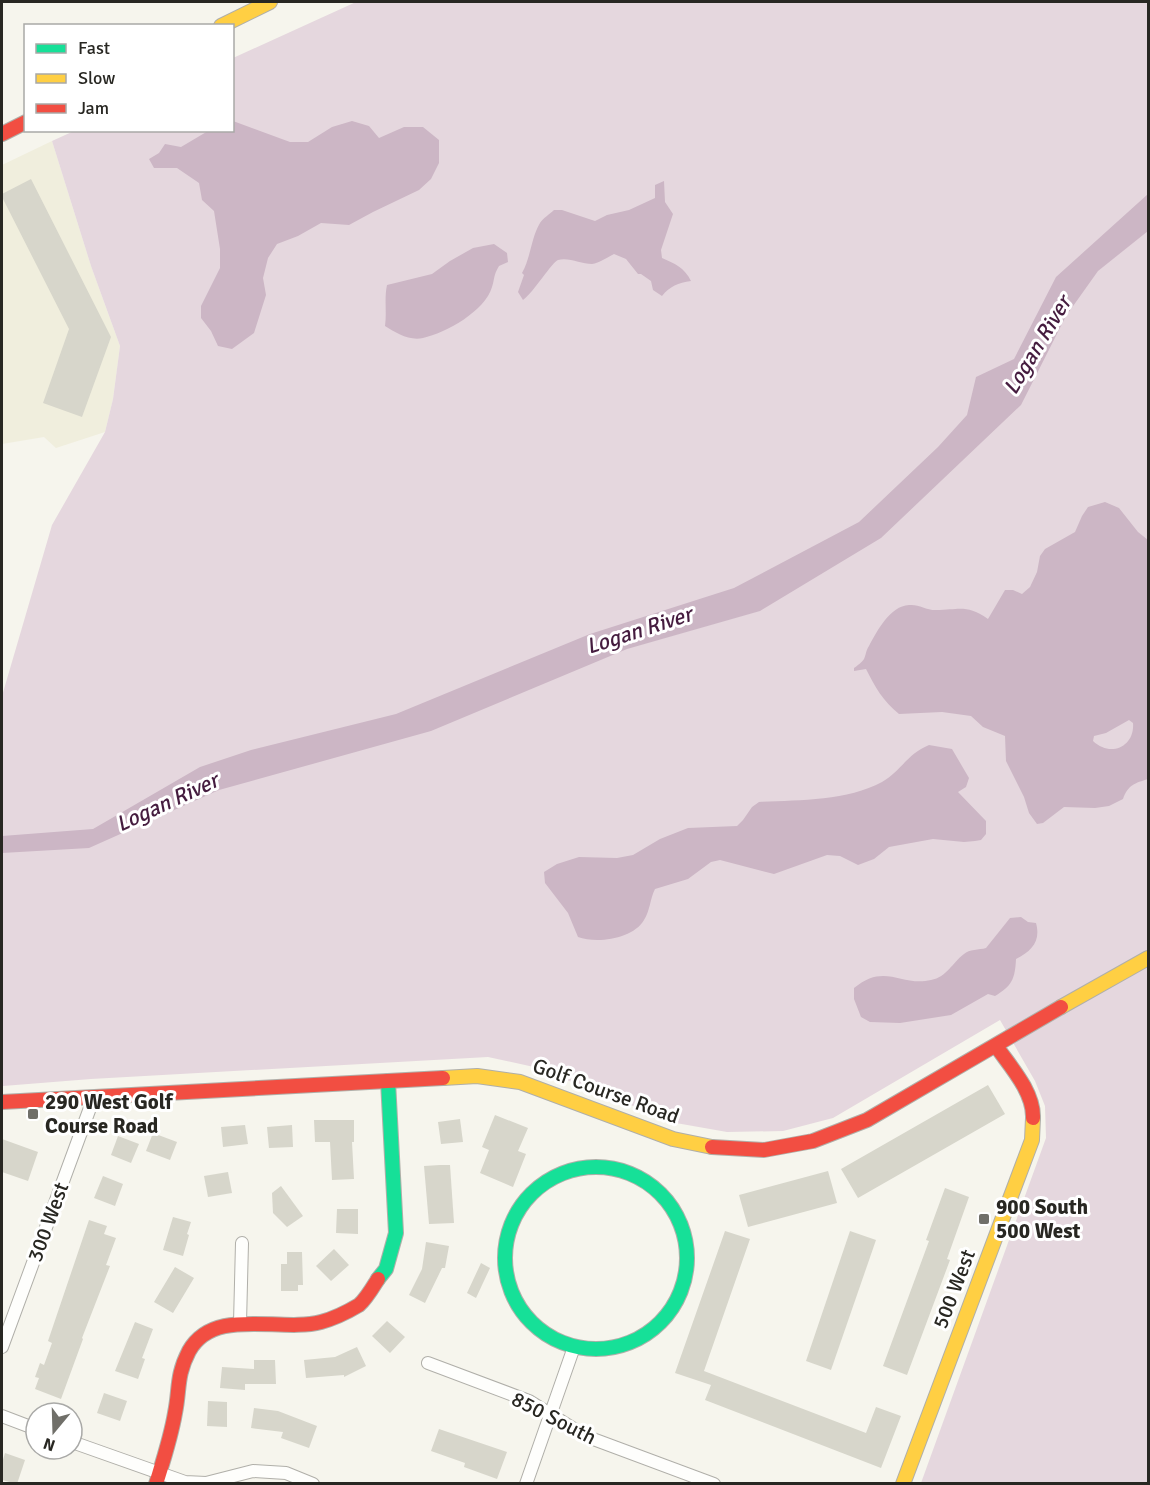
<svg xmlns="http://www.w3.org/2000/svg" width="1150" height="1485" viewBox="0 0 1150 1485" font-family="Signika,sans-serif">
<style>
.built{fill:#f0eedd}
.green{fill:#e5d7de}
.water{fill:#ccb6c5;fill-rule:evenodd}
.building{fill:#d7d6cb}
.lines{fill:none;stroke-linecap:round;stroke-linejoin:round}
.street-casing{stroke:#b0afa9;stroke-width:14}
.fast-casing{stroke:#b0afa9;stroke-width:16}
.slow-casing{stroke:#b0afa9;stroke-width:16}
.jam-casing{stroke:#b0afa9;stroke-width:16}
.street{stroke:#fefefc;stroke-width:12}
.fast{stroke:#16e098;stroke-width:14}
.slow{stroke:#ffcf43;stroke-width:14}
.jam{stroke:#f24e42;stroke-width:14}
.poi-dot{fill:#706f69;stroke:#fff;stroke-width:2}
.labels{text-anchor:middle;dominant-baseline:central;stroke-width:6;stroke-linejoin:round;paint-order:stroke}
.street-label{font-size:21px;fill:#282722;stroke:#fff}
.poi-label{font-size:21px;font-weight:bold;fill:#282722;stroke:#fff;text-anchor:start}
.water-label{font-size:22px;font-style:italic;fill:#451c3f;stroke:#fff}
</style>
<rect width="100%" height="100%" fill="#f6f5ed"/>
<polygon class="built" points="52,141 91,266 120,346 113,399 105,432 56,448 44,437 2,444 2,165"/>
<polygon class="green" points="356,2 1148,2 1148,1483 921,1483 1046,1138 1045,1106 1035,1081 1000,1020 833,1118 783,1131 727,1132 676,1123 534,1067 488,1057 91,1079 3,1086 2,696 52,525 105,432 113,399 120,346 91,266 52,141 74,131 232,130 233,58"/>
<g class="water">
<polygon points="233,121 290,142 308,142 332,127 352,121 369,126 379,138 404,127 423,127 439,140 439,163 431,179 419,190 373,212 349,225 321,223 298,236 277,244 268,258 263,278 266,295 254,333 232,349 218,346 211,331 201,318 201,306 220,268 220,249 214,211 202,200 199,183 177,168 154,168 149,159 159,153 165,144 181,147 208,131 232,130"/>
<path d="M 664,181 L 665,202 L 673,214 L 661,250 L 662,258 C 674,263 685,268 691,281 C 678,283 670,286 662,296 L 653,290 L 651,281 L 641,274 L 638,274 L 626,259 L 614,254 C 608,257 599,263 592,264 C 581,264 569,257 558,260 C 552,262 534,292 523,300 L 518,292 L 524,275 L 522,273 C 531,257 531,238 540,223 C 543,218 550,214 554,210 L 562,210 L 595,221 L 607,215 L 629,210 L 655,198 L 655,185 Z"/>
<polygon points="1148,194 1148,231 1098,271 1066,316 1021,405 881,538 760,611 627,649 431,731 219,790 89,848 2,853 2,836 93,829 200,767 251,750 396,714 590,634 734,588 859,522 938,447 967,415 976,377 1014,359 1056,277"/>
<path d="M 494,244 L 507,253 L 508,262 L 499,266 C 493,276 495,278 492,287 C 485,311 446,333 423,338 C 409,341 396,333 385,326 C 387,312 384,299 387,285 L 432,274 L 450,261 L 473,248 Z"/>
<path d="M 1105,502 L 1119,508 L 1138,532 L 1148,540 L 1148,779 C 1135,783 1128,785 1123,799 L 1109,806 L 1095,808 L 1064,807 L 1043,823 L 1037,824 L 1029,813 L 1024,797 L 1006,761 L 1005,736 L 983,727 L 971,716 L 942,712 L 899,714 C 883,701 875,687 866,669 L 854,671 L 854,668 C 857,666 862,662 864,659 C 866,655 866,650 869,646 C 877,631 890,606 909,605 C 919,604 925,610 936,610 C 960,610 966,604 988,619 L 1005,590 L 1013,590 L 1022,594 L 1030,587 L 1037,572 L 1040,556 L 1045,549 L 1075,532 L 1082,516 L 1088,507 ZM 1129,720 L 1133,723 C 1135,746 1111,758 1093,741 L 1094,736 L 1106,733 Z"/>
<path d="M 929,745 L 952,749 L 969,778 L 966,787 L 958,792 L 986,821 L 986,834 L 981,840 L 975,841 L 964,842 L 933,839 L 889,847 L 874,859 L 858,865 L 840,856 L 827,855 L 774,874 L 720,860 L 711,862 L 688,879 L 655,889 C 650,899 650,911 644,920 C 633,939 597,944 578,937 L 568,913 L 545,883 L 544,872 L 557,864 L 579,857 L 617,858 L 633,855 L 660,839 L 688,828 L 737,826 L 743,820 L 752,807 L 759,802 C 798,800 847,801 882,782 C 901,771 907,754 929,745 Z"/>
<path d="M 1021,917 L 1028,922 L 1036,923 C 1041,941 1032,951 1016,959 C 1015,979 1012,986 995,996 L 988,994 L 951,1015 L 900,1023 L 870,1022 L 861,1017 L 854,999 L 854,988 C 885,962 901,987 931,980 C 947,977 952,963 964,954 C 969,949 979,950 986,948 L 1010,918 Z"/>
</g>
<g class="building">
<polygon points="31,179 111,337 82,417 43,403 69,329 2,197 2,194"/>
<polygon points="988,1085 1005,1114 858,1198 841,1169"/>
<polygon points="495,1115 528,1128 518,1151 526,1154 513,1187 480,1173 489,1150 482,1147"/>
<polygon points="460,1119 463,1142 441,1144 438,1122"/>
<polygon points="314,1120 354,1120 354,1142 352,1142 354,1179 332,1180 330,1142 315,1142"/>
<polygon points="245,1125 248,1144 223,1147 221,1127"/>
<polygon points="292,1125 293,1147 269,1148 267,1127"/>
<polygon points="153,1133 177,1142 170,1160 146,1151"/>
<polygon points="118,1136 139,1144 131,1163 111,1155"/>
<polygon points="2,1139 38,1152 28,1181 2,1172"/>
<polygon points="440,1165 450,1165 454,1223 429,1224 424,1166"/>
<polygon points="828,1171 837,1203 748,1227 739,1195"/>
<polygon points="228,1172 232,1193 208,1197 204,1176"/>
<polygon points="103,1176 123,1184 115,1206 94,1198"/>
<polygon points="281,1186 303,1216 287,1227 273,1213 272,1193"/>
<polygon points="945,1188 969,1197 947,1259 950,1260 907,1375 883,1366 929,1241 926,1240"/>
<polygon points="337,1209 358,1209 358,1234 336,1233"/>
<polygon points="173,1217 191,1222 187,1234 189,1235 183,1256 163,1250"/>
<polygon points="89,1220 107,1226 104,1234 116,1238 106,1265 110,1266 82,1338 83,1339 61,1399 35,1389 39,1378 35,1377 40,1363 44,1365 52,1343 48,1341"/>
<polygon points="725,1231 750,1239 704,1371 866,1433 876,1407 901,1416 881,1468 705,1400 711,1385 675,1373"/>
<polygon points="850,1231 876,1240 831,1370 806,1361"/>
<polygon points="426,1242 449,1246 445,1268 442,1268 425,1303 409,1295 422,1269"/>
<polygon points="334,1249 349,1265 331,1281 316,1266"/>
<polygon points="287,1252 302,1252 303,1285 298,1285 298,1291 281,1291 281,1264 287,1264"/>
<polygon points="481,1263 490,1268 476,1298 467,1293"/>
<polygon points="175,1267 194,1278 173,1313 154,1302"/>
<polygon points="387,1321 405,1337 390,1353 372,1336"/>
<polygon points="135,1322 153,1329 142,1358 145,1359 138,1379 115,1371"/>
<polygon points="357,1347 366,1366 344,1377 344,1375 306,1378 304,1360 335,1357"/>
<polygon points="254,1360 275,1360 276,1384 245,1384 245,1390 220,1388 222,1367 254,1369"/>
<polygon points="104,1393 127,1401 120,1421 97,1413"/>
<polygon points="208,1401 227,1402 227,1427 207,1426"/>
<polygon points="254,1408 278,1411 317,1426 309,1448 281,1438 283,1432 251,1428"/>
<polygon points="439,1429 507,1452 497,1479 464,1467 465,1463 431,1451"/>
<polygon points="5,1453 25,1460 17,1484 2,1480 2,1463"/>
</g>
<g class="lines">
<defs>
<g id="street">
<polyline points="240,1323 242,1243"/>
<polyline points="2,1347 94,1097"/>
<polyline points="428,1363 529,1401 585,1436 714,1484"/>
<polyline points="2,1416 36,1429"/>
<polyline points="72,1442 185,1482 206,1483 253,1471 286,1473 313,1484"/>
<polyline points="526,1484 574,1347"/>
</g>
<g id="fast">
<circle cx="596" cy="1258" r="91"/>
<polyline points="378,1279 386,1269 396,1233 388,1081"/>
</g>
<g id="slow">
<polyline points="221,26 270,2"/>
<polyline points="1061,1007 1148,958"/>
<polyline points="443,1078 477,1076 520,1082 673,1139 712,1147"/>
<polyline points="903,1484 1032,1140 1033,1118"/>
</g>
<g id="jam">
<polyline points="2,134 26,122"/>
<path d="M 996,1046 C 1010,1066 1034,1092 1033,1118"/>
<polyline points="2,1102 443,1078"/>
<polyline points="712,1147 764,1150 813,1141 867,1120 1061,1007"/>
<path d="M 156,1484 C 163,1461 171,1437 175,1413 C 180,1389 176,1376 189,1351 C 214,1306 280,1333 321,1322 C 332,1319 349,1311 359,1305 C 366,1299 373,1287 378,1279"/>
</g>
</defs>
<use href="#street" class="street-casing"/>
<use href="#fast" class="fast-casing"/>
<use href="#slow" class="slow-casing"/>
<use href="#jam" class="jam-casing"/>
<use href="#street" class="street"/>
<use href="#fast" class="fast"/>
<use href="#slow" class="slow"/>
<use href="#jam" class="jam"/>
</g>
<g class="poi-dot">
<rect x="27" y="1108" width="12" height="12" rx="3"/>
<rect x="978" y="1213" width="12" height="12" rx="3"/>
</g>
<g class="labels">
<g class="street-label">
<text transform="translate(606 1091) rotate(20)">Golf Course Road</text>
<text transform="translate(48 1222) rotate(-70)">300 West</text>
<text transform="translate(954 1289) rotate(-69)">500 West</text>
<text transform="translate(554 1418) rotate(27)">850 South</text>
</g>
<g class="poi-label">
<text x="45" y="1102">290 West Golf<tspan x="45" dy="24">Course Road</tspan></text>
<text x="996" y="1207">900 South<tspan x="996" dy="24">500 West</tspan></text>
</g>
<g class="water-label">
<text transform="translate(1037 345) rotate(-59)">Logan River</text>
<text transform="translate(639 630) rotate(-18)">Logan River</text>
<text transform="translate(167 802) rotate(-25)">Logan River</text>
</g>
</g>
<rect width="1150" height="1485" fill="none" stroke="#282722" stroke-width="6"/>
<rect x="24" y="24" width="210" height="108" fill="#ffffff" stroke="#a9a9a7" stroke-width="1.5"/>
<rect x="36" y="44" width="30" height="9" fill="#16e098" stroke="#a9a9a7" stroke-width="1.5"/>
<text x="78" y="54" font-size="18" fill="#282722">Fast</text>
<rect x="36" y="74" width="30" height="9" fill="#ffcf43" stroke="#a9a9a7" stroke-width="1.5"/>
<text x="78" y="84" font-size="18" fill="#282722">Slow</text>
<rect x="36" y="104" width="30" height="9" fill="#f24e42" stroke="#a9a9a7" stroke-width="1.5"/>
<text x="78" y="114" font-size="18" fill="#282722">Jam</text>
<g transform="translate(54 1431) rotate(199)"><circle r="28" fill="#ffffff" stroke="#a9a9a7" stroke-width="1.5"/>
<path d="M0-4.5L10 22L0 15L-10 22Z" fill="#706f69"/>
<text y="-9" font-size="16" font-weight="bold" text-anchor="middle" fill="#282722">N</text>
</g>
</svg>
